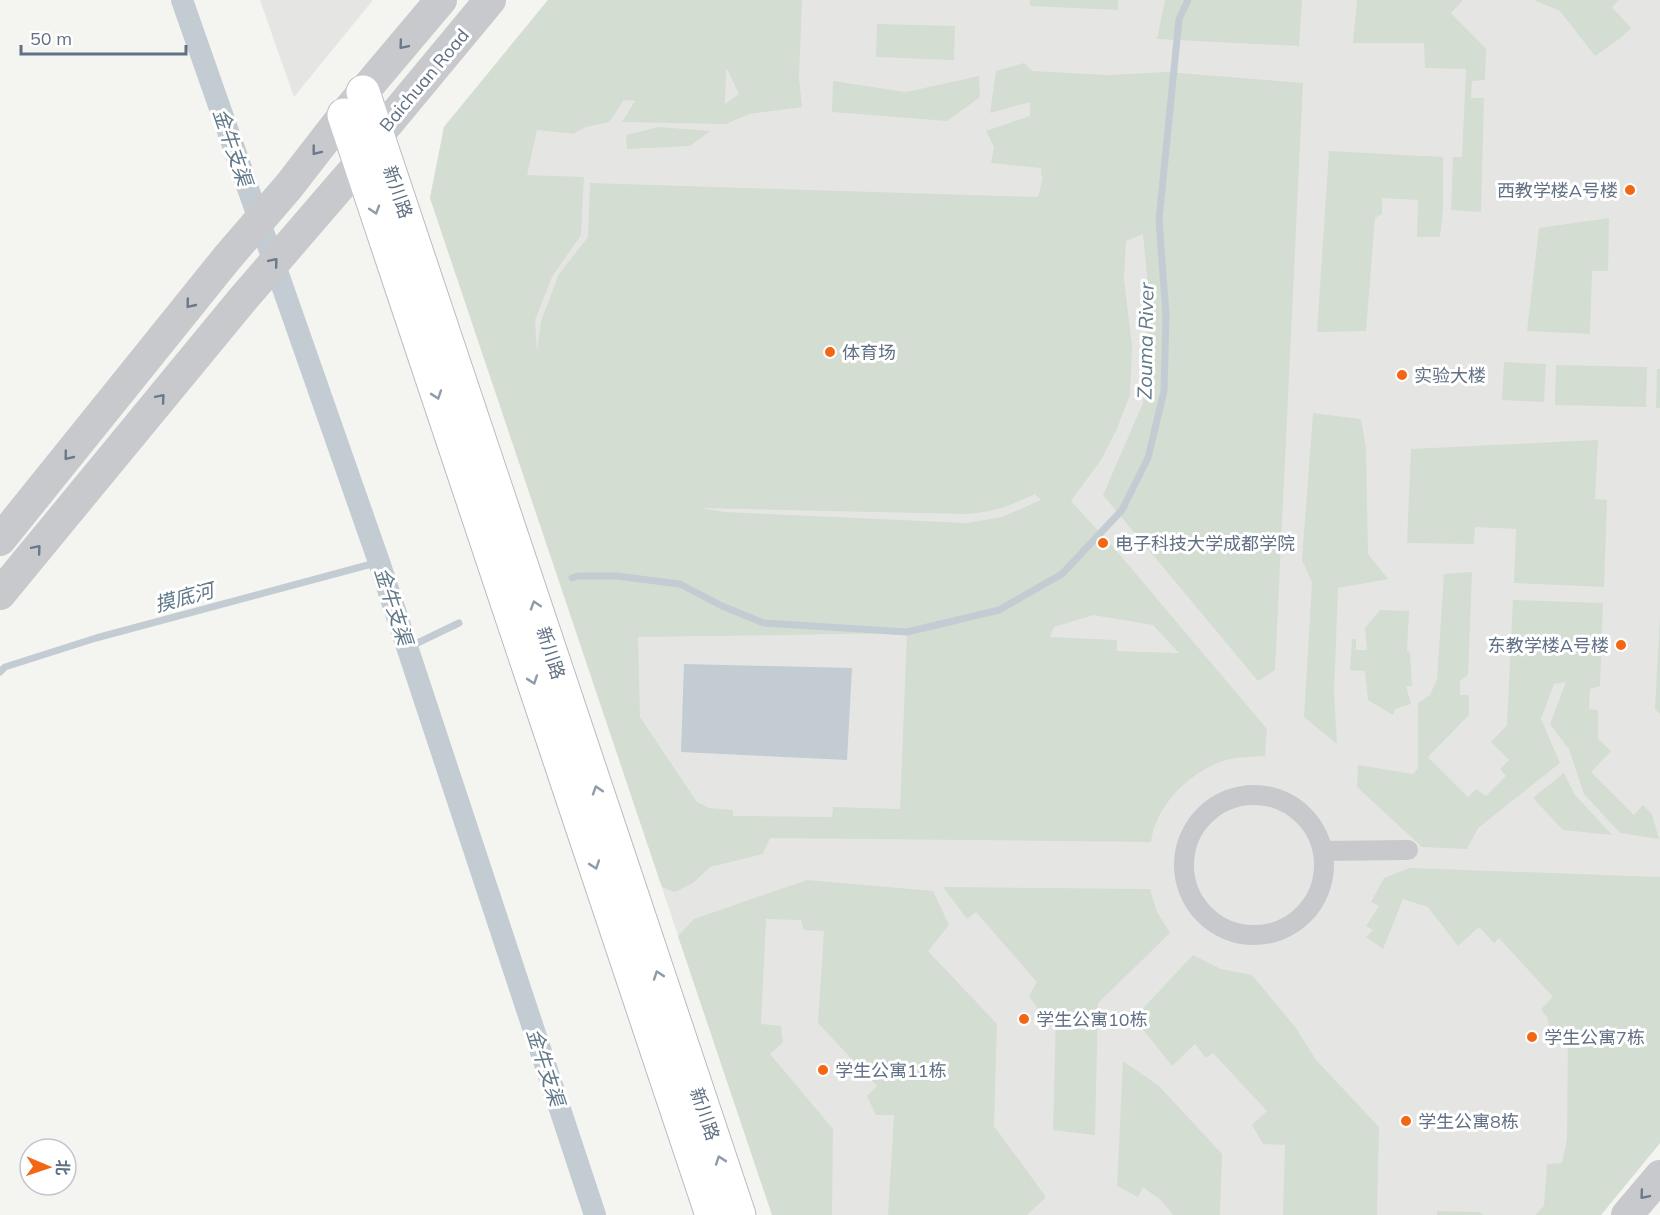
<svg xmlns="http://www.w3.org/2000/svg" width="1660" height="1215" viewBox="0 0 1660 1215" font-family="Mulish,'Noto Sans SC',sans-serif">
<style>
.built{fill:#e5e6e4}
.green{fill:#d4ddd1;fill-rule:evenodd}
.water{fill:#c3ccd2}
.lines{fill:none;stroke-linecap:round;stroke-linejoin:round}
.stream{stroke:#c3ccd2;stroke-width:7}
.canal{stroke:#c3ccd2;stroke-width:22}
.secondary-casing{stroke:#b8bcc1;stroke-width:35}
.pedestrian{stroke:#c7c9cd;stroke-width:20}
.tertiary{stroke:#c7c9cd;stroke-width:32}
.secondary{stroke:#fff;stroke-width:33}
.oneway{stroke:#6b798b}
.oneway2{stroke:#909ba9}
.poi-dot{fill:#f26614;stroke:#fff;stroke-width:2}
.labels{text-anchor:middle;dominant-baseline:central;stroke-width:6;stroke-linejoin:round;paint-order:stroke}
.street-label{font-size:18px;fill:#617084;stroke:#fff}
.poi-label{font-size:18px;fill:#617084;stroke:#fff;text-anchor:start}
.water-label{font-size:20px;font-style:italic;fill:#617989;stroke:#fff}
</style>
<rect width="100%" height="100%" fill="#f4f5f0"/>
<g class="built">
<polygon points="260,0 373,0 294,97"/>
<polygon points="548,0 1660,0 1660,1143 1601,1215 772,1215 430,198 444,127"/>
</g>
<g class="green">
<path d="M 548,0 L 802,0 L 799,77 L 802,107 L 749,114 L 726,124 L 622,122 L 635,101 L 624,100 L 609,122 L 586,127 L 573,134 L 537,130 L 527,175 L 584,177 L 581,235 L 552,277 L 535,320 L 537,352 L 541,321 L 559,274 L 588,237 L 590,183 L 1038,197 L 1043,177 L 1041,176 L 1041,168 L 991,163 L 994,147 L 986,131 L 1030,116 L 1030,102 L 990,113 L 996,71 L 1024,63 L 1032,71 L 1108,75 L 1167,72 L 1303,83 L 1275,670 L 1258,681 L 1103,495 L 1143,403 L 1149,296 L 1143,234 L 1126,241 L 1124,279 L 1132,345 L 1130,395 L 1116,431 L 1101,460 L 1071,501 L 1114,548 L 1267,729 L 1265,756 C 1255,757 1246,757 1236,758 C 1197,764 1156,802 1151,842 L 770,838 L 763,854 L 710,867 L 693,883 L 675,892 L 662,887 L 430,198 L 444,127 ZM 727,69 L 739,94 L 725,104 L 726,70 ZM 1035,494 L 1041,500 L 1002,517 L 967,523 L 725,512 L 701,508 L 966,514 C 991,513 1012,505 1035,494 ZM 1093,615 L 1153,625 L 1179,653 L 1117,651 L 1117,640 L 1050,637 L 1054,627 ZM 907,633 L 900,809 L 833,807 L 832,817 L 733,816 L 733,810 L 709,808 L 697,802 L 640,717 L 638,637 Z"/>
<polygon points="1030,0 1118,0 1118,10 1030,6"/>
<polygon points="1165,0 1302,0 1299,46 1157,39"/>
<polygon points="1357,0 1463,0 1451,13 1486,49 1485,80 1472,81 1471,98 1484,98 1481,212 1451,210 1453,157 1462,157 1466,69 1425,68 1424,43 1353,43"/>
<polygon points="1534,0 1619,0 1612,7 1631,28 1619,39 1595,56 1560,11"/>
<polygon points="877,24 955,26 954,60 876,57"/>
<polygon points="979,76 980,97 947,121 832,112 833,81 906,92"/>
<polygon points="658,127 710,131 690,146 627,149 626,135"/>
<polygon points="1329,151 1443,157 1443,209 1440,237 1417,237 1418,200 1382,198 1382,214 1375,218 1366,331 1317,332"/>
<polygon points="1609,218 1608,271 1592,271 1590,334 1527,331 1539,228"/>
<polygon points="1504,362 1546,364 1544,402 1502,400"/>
<polygon points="1556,365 1647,367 1646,407 1555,405"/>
<polygon points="1657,369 1660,369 1660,408 1656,408"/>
<polygon points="1313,413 1361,419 1366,448 1368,554 1388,579 1338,588 1334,693 1337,744 1304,717 1312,582 1302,560"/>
<polygon points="1598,440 1595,499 1607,500 1604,587 1514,583 1516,529 1475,527 1474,544 1407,543 1411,449"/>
<polygon points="1472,572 1468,675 1460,681 1460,695 1469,695 1469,715 1428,757 1468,797 1476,789 1486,796 1506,776 1500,769 1509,760 1491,742 1507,725 1513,600 1603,603 1600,686 1590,689 1589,709 1598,710 1598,739 1611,751 1591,772 1634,815 1643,805 1652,814 1659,839 1620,833 1584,794 1569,749 1550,724 1566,682 1554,684 1541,719 1560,763 1478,828 1467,849 1422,847 1357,787 1358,765 1413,774 1418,768 1418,703 1430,695 1437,679 1444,574"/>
<polygon points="1380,610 1409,611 1407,650 1410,653 1412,686 1406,686 1411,704 1395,709 1393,715 1368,700 1365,671 1350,670 1352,639 1356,639 1356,650 1367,650 1365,628"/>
<polygon points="1660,616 1660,714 1655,709"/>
<polygon points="1564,773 1575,795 1612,835 1563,830 1533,798"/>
<polygon points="1410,868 1660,877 1660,1143 1601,1215 1535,1215 1544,1206 1547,1164 1562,1163 1567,1139 1568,1029 1549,1028 1548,1019 1541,1009 1553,997 1499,938 1494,943 1479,927 1458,946 1428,907 1403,899 1383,949 1366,937 1373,930 1366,926 1379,906 1371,902 1384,878"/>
<polygon points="807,880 933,891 949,925 928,951 997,1024 994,1126 1046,1197 1027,1215 888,1215 894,1115 876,1115 867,1096 877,1086 818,1023 824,931 804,930 801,920 766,919 761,1024 781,1026 783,1042 770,1054 833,1129 832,1215 772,1215 678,936 694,919"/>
<polygon points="943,887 1150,889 1157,912 1170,933 1098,1003 1095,1135 1053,1130 1056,1014 1036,1012 1037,1007 1029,996 1037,982 976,912 967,919"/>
<polygon points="1193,955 1221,969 1252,975 1296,1028 1316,1060 1379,1127 1377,1215 1283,1215 1285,1145 1263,1144 1252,1125 1267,1111 1213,1053 1206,1058 1195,1044 1172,1066 1134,1018"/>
<polygon points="1123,1061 1159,1086 1222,1154 1220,1215 1173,1215 1162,1201 1143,1187 1138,1197 1117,1186"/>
<polygon points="1437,1211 1479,1212 1483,1215 1437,1215"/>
</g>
<polygon class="water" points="684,664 852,668 847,760 681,752"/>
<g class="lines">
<g class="stream">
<polyline points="572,578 578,576 616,576 680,584 722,606 764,623 907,632 999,610 1062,574 1122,510 1148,458 1164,391 1166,315 1159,220 1179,19 1188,0"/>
<polyline points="407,648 459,623"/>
<polyline points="0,672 5,667 96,638 379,562"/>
</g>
<polyline class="canal" points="182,0 379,562 595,1215"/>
<defs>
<g id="secondary">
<polyline points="363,92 739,1215"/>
<polyline points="344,115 712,1215"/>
</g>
</defs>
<use href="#secondary" class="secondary-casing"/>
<g class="pedestrian">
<circle cx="1254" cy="865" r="70"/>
<polyline points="1323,851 1408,850"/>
</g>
<g class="tertiary">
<polyline points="0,540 227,258 289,186 344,115 441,0"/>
<polyline points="0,594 242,300 360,163 378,135 490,0"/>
<polyline points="1627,1215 1660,1176"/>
</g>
<use href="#secondary" class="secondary"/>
</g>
<defs><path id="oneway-chevron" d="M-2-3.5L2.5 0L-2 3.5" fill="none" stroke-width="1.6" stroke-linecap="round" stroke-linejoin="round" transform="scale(1.5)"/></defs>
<g class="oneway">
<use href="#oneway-chevron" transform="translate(403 45) rotate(130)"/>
<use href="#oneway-chevron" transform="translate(316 151) rotate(128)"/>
<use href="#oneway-chevron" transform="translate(274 262) rotate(-50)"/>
<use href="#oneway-chevron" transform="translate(190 304) rotate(129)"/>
<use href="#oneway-chevron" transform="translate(161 398) rotate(-50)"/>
<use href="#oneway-chevron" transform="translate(68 456) rotate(129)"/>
<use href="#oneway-chevron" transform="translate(37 549) rotate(-50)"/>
<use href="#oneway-chevron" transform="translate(1644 1195) rotate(130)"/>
</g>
<g class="oneway2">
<use href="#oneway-chevron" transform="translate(375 210) rotate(72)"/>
<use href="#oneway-chevron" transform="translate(437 395) rotate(71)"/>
<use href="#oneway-chevron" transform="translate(535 605) rotate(-108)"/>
<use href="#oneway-chevron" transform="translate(533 680) rotate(71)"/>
<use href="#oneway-chevron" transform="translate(597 790) rotate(-108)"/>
<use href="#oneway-chevron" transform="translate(595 865) rotate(71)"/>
<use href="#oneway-chevron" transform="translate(658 975) rotate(-109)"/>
<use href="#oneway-chevron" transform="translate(720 1160) rotate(-109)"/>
</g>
<g class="poi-dot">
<circle cx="1630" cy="190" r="6"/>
<circle cx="830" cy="352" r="6"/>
<circle cx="1402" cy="375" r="6"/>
<circle cx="1103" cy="543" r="6"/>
<circle cx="1621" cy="645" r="6"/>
<circle cx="1024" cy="1019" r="6"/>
<circle cx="1532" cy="1037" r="6"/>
<circle cx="823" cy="1070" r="6"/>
<circle cx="1406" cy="1121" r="6"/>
</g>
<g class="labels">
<g class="street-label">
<text transform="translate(424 80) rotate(-50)">Baichuan Road</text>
<text transform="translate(398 192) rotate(71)">新川路</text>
<text transform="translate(551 653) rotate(72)">新川路</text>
<text transform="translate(705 1114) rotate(71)">新川路</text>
</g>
<g class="poi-label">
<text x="1618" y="190" text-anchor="end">西教学楼A号楼</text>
<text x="842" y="352">体育场</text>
<text x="1414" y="375">实验大楼</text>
<text x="1115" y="543">电子科技大学成都学院</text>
<text x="1609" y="645" text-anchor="end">东教学楼A号楼</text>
<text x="1036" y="1019">学生公寓10栋</text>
<text x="1544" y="1037">学生公寓7栋</text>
<text x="835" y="1070">学生公寓11栋</text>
<text x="1418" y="1121">学生公寓8栋</text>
</g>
<g class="water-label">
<text transform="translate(233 147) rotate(71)">金牛支渠</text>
<text transform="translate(1145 341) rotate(-89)">Zouma River</text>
<text transform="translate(184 597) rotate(-15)">摸底河</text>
<text transform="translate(394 606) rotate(72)">金牛支渠</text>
<text transform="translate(546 1067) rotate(72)">金牛支渠</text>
</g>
</g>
<g transform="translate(48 1167) rotate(92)"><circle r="28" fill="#ffffff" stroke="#c0c6ce" stroke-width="1.5"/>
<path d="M0-4.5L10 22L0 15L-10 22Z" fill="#f26614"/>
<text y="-9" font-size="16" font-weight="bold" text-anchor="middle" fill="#617084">北</text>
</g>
<path d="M21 45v9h165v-9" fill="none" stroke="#617084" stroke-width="3"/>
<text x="30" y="45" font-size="18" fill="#617084" stroke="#ffffff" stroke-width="4.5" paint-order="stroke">50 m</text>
</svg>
